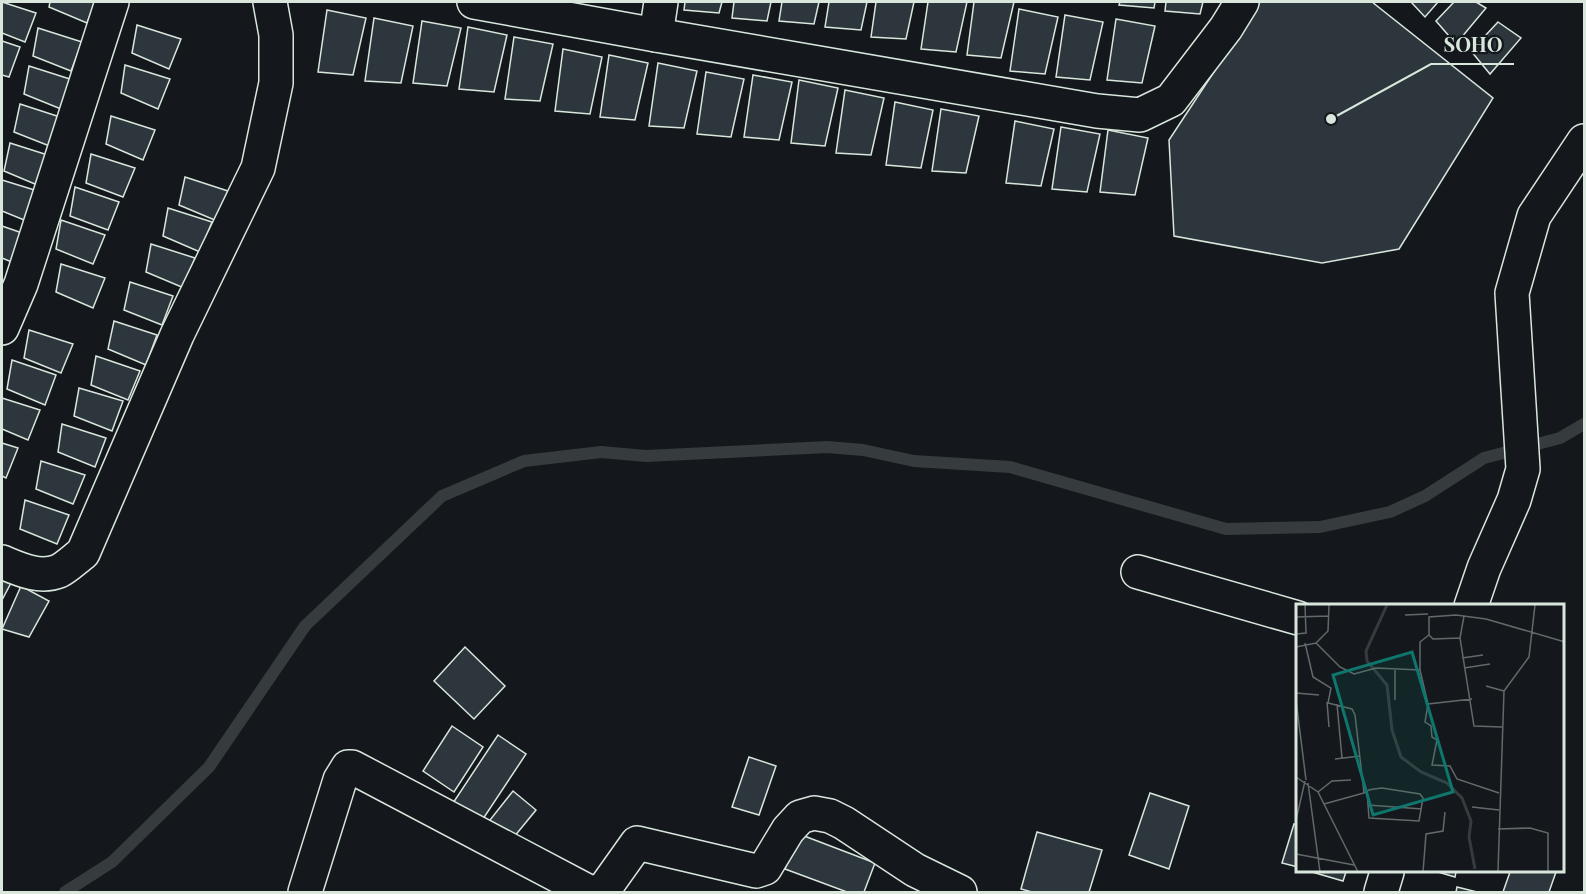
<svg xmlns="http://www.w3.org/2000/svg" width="1586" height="894" viewBox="0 0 1586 894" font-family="'Playfair Display',serif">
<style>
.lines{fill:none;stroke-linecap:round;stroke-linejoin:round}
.stream{stroke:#363b3e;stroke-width:12}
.building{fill:#2c363c;stroke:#d8e6dc;stroke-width:1.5}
.minor-casing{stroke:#d8e6dc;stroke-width:36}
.minor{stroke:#14181c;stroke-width:33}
.inset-river{fill:none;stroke:#363b3e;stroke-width:3}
.inset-road{fill:none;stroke:#626a69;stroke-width:1.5}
.view{fill:#0f766e;fill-opacity:0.15;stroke:#0f766e;stroke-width:3}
.inset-edge{fill:none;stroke:#d8e6dc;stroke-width:3}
.leader{fill:none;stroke:#d8e6dc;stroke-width:2}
.callout-dot{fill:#d8e6dc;stroke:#14181c;stroke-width:2}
.callout-label{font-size:20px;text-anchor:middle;font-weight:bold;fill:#d8e6dc;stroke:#14181c;stroke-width:4.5;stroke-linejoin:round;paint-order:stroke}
</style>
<rect width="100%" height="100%" fill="#14181c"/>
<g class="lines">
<polyline class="stream" points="65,892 112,862 209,767 305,626 442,496 524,461 601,452 646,456 827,447 863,450 914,461 1010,467 1226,529 1320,527 1390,512 1425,496 1484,458 1560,438 1584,424"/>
</g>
<g class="building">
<polygon points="2,2 36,13 25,42 2,33"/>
<polygon points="50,2 95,2 87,23 49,7"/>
<polygon points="685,2 722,2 719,13 684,10"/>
<polygon points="734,2 771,2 767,21 732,18"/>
<polygon points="782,2 819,2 814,24 779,21"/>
<polygon points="829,2 867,2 861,30 825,27"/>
<polygon points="876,2 914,2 906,39 871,37"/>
<polygon points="928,2 967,2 956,52 921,49"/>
<polygon points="974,2 1014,2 1001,58 967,55"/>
<polygon points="1120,2 1155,2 1154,8 1119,5"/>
<polygon points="1166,2 1203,2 1200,14 1165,11"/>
<polygon points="1260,2 1372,2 1493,98 1399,249 1322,263 1174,236 1169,140"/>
<polygon points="1411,2 1438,2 1425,17"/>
<polygon points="1454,2 1476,2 1486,8 1456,44 1436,21"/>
<polygon points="1019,9 1058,17 1045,74 1010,71"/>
<polygon points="327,10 366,18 353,75 318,72"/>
<polygon points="1065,15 1103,22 1090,80 1056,77"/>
<polygon points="374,18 413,26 401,83 365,81"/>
<polygon points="1116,19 1155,26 1142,83 1107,80"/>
<polygon points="422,21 461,28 447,86 413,83"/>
<polygon points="1498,22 1521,38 1490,74 1471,51"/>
<polygon points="137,25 181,39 169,69 132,53"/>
<polygon points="468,27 507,35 494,92 459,89"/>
<polygon points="38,28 82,42 71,71 33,56"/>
<polygon points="514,37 553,44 540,101 505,99"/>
<polygon points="2,41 20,47 9,77 2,75"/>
<polygon points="563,49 602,57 590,114 555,111"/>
<polygon points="609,55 648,63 635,120 600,117"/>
<polygon points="658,63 697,71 684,128 649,126"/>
<polygon points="125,65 170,79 158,109 121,93"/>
<polygon points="29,66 73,80 61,109 24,94"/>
<polygon points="706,72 744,79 731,137 697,134"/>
<polygon points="753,75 792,82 779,140 744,137"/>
<polygon points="799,80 838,88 825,146 791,143"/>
<polygon points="845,90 884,98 871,155 836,153"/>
<polygon points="895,102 933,110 921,168 886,165"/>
<polygon points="20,104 63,118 52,147 14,132"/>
<polygon points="941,109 979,116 966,173 932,171"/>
<polygon points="111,116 155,130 143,160 106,144"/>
<polygon points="1015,121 1054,129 1041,186 1006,183"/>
<polygon points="1061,127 1100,134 1087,192 1052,189"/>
<polygon points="1108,130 1148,138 1135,195 1100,192"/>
<polygon points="10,143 54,157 42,187 4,171"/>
<polygon points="91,154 135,168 123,197 86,183"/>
<polygon points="185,177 228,191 217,221 179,205"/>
<polygon points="2,180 41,192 29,222 2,211"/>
<polygon points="75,187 119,202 108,230 70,216"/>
<polygon points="168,208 212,222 200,252 163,236"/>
<polygon points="61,220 105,235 93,264 56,249"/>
<polygon points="2,226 25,234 14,263 2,258"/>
<polygon points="151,244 195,258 184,288 146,272"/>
<polygon points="61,264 105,278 93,308 56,292"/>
<polygon points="130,282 173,296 162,325 124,310"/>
<polygon points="114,321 157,335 146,365 108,349"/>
<polygon points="29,330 73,344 61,373 24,358"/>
<polygon points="96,356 140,371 128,400 91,385"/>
<polygon points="12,360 56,375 45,405 7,389"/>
<polygon points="79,388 123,401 112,431 74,416"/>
<polygon points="2,398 40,410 28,440 2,429"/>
<polygon points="62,424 106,438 95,467 58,452"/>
<polygon points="2,443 18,448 6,478 2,476"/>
<polygon points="41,461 85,475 73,504 36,489"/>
<polygon points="25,500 69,515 57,544 20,529"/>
<polygon points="2,576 12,581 2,600"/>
<polygon points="21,586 49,601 29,637 2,629"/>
<polygon points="465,647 505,686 474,719 434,681"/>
<polygon points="452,726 483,747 454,792 423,771"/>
<polygon points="498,735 526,754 481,822 453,803"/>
<polygon points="749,757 776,766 759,815 732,807"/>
<polygon points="513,791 536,810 509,843 486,825"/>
<polygon points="1150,793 1189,806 1169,869 1129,855"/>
<polygon points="1294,824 1298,825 1298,867 1282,863"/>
<polygon points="1037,832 1102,850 1089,892 1032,892 1021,889"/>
<polygon points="799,834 875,863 864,892 847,892 785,869"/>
<polygon points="1312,872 1346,872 1343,881"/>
<polygon points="1438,872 1456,872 1455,877"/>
<polygon points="1510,872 1556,872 1549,892 1503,892"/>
<polygon points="1457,887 1477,892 1456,892"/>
</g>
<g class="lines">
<defs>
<g id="minor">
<polyline points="474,2 656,35 1097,111 1140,115 1171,100 1226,28 1242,2"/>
<polyline points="656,35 661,2"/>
<polyline points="2,328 21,284 112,2"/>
<path d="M 2,562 C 19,569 39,579 59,571 C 67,567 75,559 83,553 L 177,335 L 258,168 L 276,83 L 276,35 L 270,2"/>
<polyline points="1138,572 1298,618"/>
<polyline points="1471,606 1484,568 1514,500 1523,469 1512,293 1534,216 1584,141"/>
<polyline points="305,892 340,780 348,767 352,767 589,892"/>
<polyline points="597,892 605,888 637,843 756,871 765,868 788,830 800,817 814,813 830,816 844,823 915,870 960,892"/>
<polyline points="1381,892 1387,872"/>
</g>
</defs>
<use href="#minor" class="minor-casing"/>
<use href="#minor" class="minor"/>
</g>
<g transform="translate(1296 604)">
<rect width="268" height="268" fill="#14181c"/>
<path class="inset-river" d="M 91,1 L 70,47 L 71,57 L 91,81 L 96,126 L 105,153 L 125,168 L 151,179 L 166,194 L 175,217 L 173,233 L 179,265"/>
<path class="inset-road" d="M 109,11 L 132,10M 0,13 L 32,12M 0,30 L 10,29 L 9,1M 133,31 L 137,35 L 164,34 L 178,122 L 206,123M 164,34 L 168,12M 9,39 L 17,73 L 35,84 L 32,99 L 56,105 L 59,111 L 68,189 L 28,200M 20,39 L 32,27 L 33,1M 0,43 L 20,39 L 44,63 L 58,70 L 80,64 L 124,66 L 124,38 L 133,31 L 133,13 L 160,11 L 190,15 L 269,38M 166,54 L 187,51M 168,64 L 194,60M 124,66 L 132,100 L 129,118 L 135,122 L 136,133 L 141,136 L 136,161 L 154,162 L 161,175 L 203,189M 190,82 L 208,87M 0,89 L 23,91M 0,96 L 10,176M 99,96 L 99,66M 31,98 L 33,123M 41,100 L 46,154M 132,100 L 176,95M 39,155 L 64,152M 0,173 L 22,188 L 62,268M 12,179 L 24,268M 22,188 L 36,177 L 55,176M 68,189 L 71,187 L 73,186 L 78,185 L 86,184 L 124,190 L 127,194 L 123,217 L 73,214 L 71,187M 72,201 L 126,205M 176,203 L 203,206M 0,216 L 9,177M 202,225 L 234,224 L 252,229 L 252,268M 0,250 L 58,261M 202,267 L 208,87 L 233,53 L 239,1M 127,268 L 130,230 L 147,227 L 149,208"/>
<path class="view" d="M 116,48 L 157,188 L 77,211 L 37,71 Z"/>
<rect width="268" height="268" class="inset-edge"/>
</g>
<path class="leader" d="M1331 119L1431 64H1514"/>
<circle class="callout-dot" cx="1331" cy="119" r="6"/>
<g class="callout-label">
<text x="1473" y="52">SOHO</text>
</g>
<rect width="1586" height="894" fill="none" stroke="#d8e6dc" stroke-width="6"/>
</svg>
